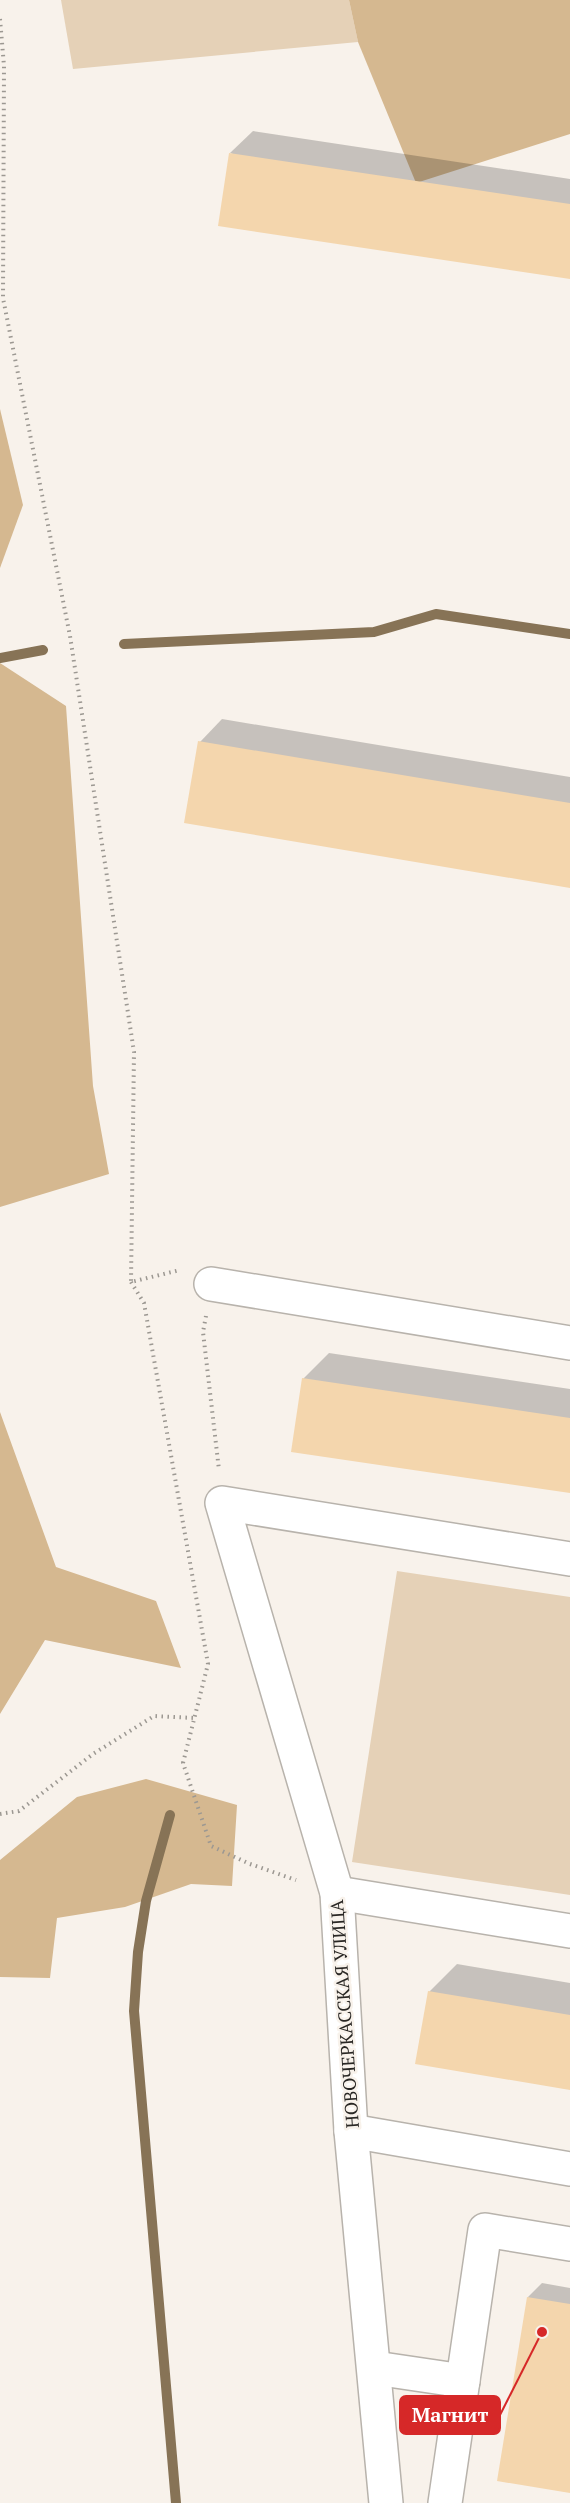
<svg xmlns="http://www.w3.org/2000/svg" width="570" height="2503" viewBox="0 0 570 2503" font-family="'PT Serif',serif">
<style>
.green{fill:#e5d1b7}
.forest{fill:#d5b890}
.shadow{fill:#0003}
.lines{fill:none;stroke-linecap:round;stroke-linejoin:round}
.stream{stroke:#877356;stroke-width:10}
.building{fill:#f4d6ad}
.minor-casing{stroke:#b8b3ac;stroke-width:36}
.path{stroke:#9c9892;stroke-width:4;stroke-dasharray:1.5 4.5;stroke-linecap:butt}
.minor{stroke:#fff;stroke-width:33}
.labels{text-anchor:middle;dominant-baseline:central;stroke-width:5;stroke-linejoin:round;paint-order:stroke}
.street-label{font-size:18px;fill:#292724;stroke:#f8f2eb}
.leader{fill:none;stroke:#d62828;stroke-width:2}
.callout-dot{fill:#d62828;stroke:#f8f2eb;stroke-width:2}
.callout{fill:#d62828;stroke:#d62828;stroke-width:2}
.callout-label{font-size:20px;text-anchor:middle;font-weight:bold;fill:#fff}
</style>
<rect width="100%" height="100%" fill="#f8f2eb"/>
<g class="green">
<polygon points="61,0 349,0 358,42 73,69"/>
<polygon points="397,1571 570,1597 570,1895 352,1862"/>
</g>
<g class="forest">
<polygon points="349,0 570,0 570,134 416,183 358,42"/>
<polygon points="0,409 23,505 0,568"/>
<polygon points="0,663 66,706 93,1086 109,1174 0,1207"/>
<polygon points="0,1412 56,1567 156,1601 181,1668 45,1640 0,1714"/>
<polygon points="146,1779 237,1805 232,1886 191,1884 125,1907 57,1918 50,1978 0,1977 0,1860 77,1797"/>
</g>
<g class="shadow">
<polygon points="253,131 570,179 570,278 230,153"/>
<polygon points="222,719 570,777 570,886 200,742"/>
<polygon points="329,1353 570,1389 570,1492 303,1379"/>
<polygon points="457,1964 570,1983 570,2088 429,1992"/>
<polygon points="542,2283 570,2288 570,2491 528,2297"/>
</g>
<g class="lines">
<g class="stream">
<polyline points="124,644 374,632 436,614 570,634"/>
<polyline points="0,658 43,650"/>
<polyline points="170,1815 146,1901 138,1952 134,2011 176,2503"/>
</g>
</g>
<g class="building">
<polygon points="229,153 570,204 570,279 218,226"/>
<polygon points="198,741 570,803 570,888 184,823"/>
<polygon points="302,1378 570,1418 570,1493 291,1452"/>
<polygon points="428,1991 570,2015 570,2090 415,2064"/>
<polygon points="527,2297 570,2304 570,2493 497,2481"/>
</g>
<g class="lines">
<defs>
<g id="minor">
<polyline points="211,1284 570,1343"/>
<polyline points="337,1893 570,1931"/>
<polyline points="351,2131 570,2169"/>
<polyline points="375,2368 463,2381"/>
<polyline points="386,2503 351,2131 337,1893 222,1503 570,1559"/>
<polyline points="445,2503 485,2230 570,2244"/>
</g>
</defs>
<use href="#minor" class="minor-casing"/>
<g class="path">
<polyline points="0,19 4,66 3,298 70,636 134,1052 131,1282 180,1270"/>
<polyline points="131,1282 144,1303 208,1664 183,1763 211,1846 250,1864 296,1880"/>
<polyline points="206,1316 203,1332 219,1470"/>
<polyline points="0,1814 19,1811 93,1754 154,1716 194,1718"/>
</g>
<use href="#minor" class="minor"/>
</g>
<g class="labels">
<g class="street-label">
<text transform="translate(344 2014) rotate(-94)">НОВОЧЕРКАССКАЯ УЛИЦА</text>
</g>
</g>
<path class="leader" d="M542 2332L500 2415"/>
<circle class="callout-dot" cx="542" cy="2332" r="6"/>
<rect class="callout" x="400" y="2396" width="100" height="38" rx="6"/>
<g class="callout-label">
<text x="450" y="2422">Магнит</text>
</g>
</svg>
